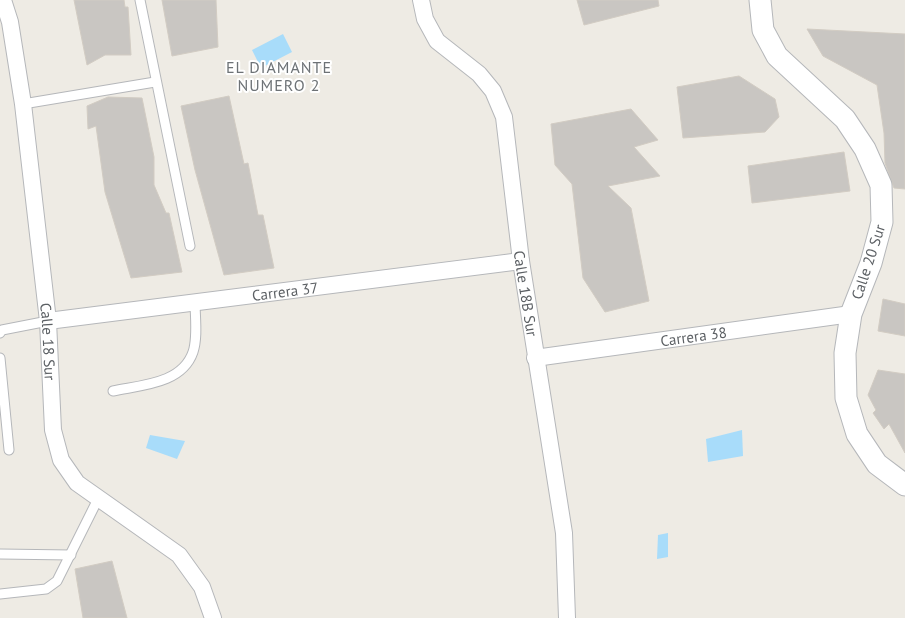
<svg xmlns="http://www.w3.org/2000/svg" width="905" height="618" viewBox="0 0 905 618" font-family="'PT Sans',sans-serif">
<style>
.water{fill:#a8dcfa}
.building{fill:#c9c6c2;stroke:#d2ccc3}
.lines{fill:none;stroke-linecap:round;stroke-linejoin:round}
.service-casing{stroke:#b5b7ba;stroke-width:11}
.minor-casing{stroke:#b5b7ba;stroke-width:18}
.tertiary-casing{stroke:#b5b7ba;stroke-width:23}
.service{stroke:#fff;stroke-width:9}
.minor{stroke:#fff;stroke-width:16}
.tertiary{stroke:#fff;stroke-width:21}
.labels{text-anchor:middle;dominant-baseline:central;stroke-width:4;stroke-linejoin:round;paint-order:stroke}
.street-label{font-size:15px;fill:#5c6064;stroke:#fff}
.neighbourhood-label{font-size:16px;letter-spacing:1px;fill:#6d7276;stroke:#fff}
</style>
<rect width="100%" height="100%" fill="#eeebe4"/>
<g class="water">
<polygon points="283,34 292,52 261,68 252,50"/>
<polygon points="742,430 743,456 708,462 706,439"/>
<polygon points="150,435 185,441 177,459 146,448"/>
<polygon points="668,533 668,557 657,559 658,535"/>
</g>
<g class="building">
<polygon points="74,0 124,0 125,7 128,7 131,55 105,55 87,65"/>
<polygon points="162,0 216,0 218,47 172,56"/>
<polygon points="577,0 658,0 659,6 584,25"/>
<polygon points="807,29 905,34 905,189 894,188 885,163 884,133 877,85 823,56"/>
<polygon points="739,76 775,99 779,117 765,132 683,138 677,87"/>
<polygon points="229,96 244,164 248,163 258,215 263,215 274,268 224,275 195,170 181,106"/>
<polygon points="108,97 142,98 154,157 154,185 166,213 169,213 182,272 131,278 105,192 96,126 88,129 87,106"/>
<polygon points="631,109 658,140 634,147 660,176 608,186 631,208 649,301 605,312 583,278 572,184 555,165 551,124"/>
<polygon points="844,152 850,191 752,203 748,166"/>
<polygon points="883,299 905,304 905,336 878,331"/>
<polygon points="878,370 905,374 905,453 889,424 884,429 873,413 876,410 868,395"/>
<polygon points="112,561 127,618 83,618 75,569"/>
</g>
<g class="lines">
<defs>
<g id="service">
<polyline points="140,0 190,246"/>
<polyline points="23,104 155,82"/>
<polyline points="0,333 2,330 48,321"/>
<polyline points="0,358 9,450"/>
<path d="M 113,391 C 141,385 182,384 193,352 C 198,337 195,317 195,301"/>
<polyline points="0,554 71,555"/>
<polyline points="0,594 46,589 57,581 98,499"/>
</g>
<g id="minor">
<path id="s1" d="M 3,0 L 10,22 L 23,104 L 48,321 L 53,430 L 61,460 L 77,483 L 179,555 L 202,587 L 213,618"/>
<path id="s2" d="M 421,0 L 425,19 L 437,41 L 479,74 L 493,91 L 504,117 L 521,261 L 564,533 L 567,618"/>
<path id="s3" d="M 48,321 L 521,261"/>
<path id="s4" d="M 535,358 L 851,314"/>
</g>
<polyline id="tertiary" points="760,0 763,30 777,56 845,119 865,149 881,185 882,222 871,263 851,314 845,353 846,398 857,434 877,464 905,485"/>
</defs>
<use href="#service" class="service-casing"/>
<use href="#minor" class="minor-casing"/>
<use href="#tertiary" class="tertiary-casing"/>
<use href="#service" class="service"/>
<use href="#minor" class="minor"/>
<use href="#tertiary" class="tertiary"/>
</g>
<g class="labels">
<g class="street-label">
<text transform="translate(868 262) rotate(-72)">Calle 20 Sur</text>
<text stroke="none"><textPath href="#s3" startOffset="239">Carrera 37</textPath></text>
<text stroke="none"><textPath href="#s2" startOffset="326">Calle 18B Sur</textPath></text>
<text stroke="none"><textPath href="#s4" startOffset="160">Carrera 38</textPath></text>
<text stroke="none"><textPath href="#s1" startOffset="345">Calle 18 Sur</textPath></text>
</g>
<g class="neighbourhood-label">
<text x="279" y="67">EL DIAMANTE<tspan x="279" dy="18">NUMERO 2</tspan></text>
</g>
</g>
</svg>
